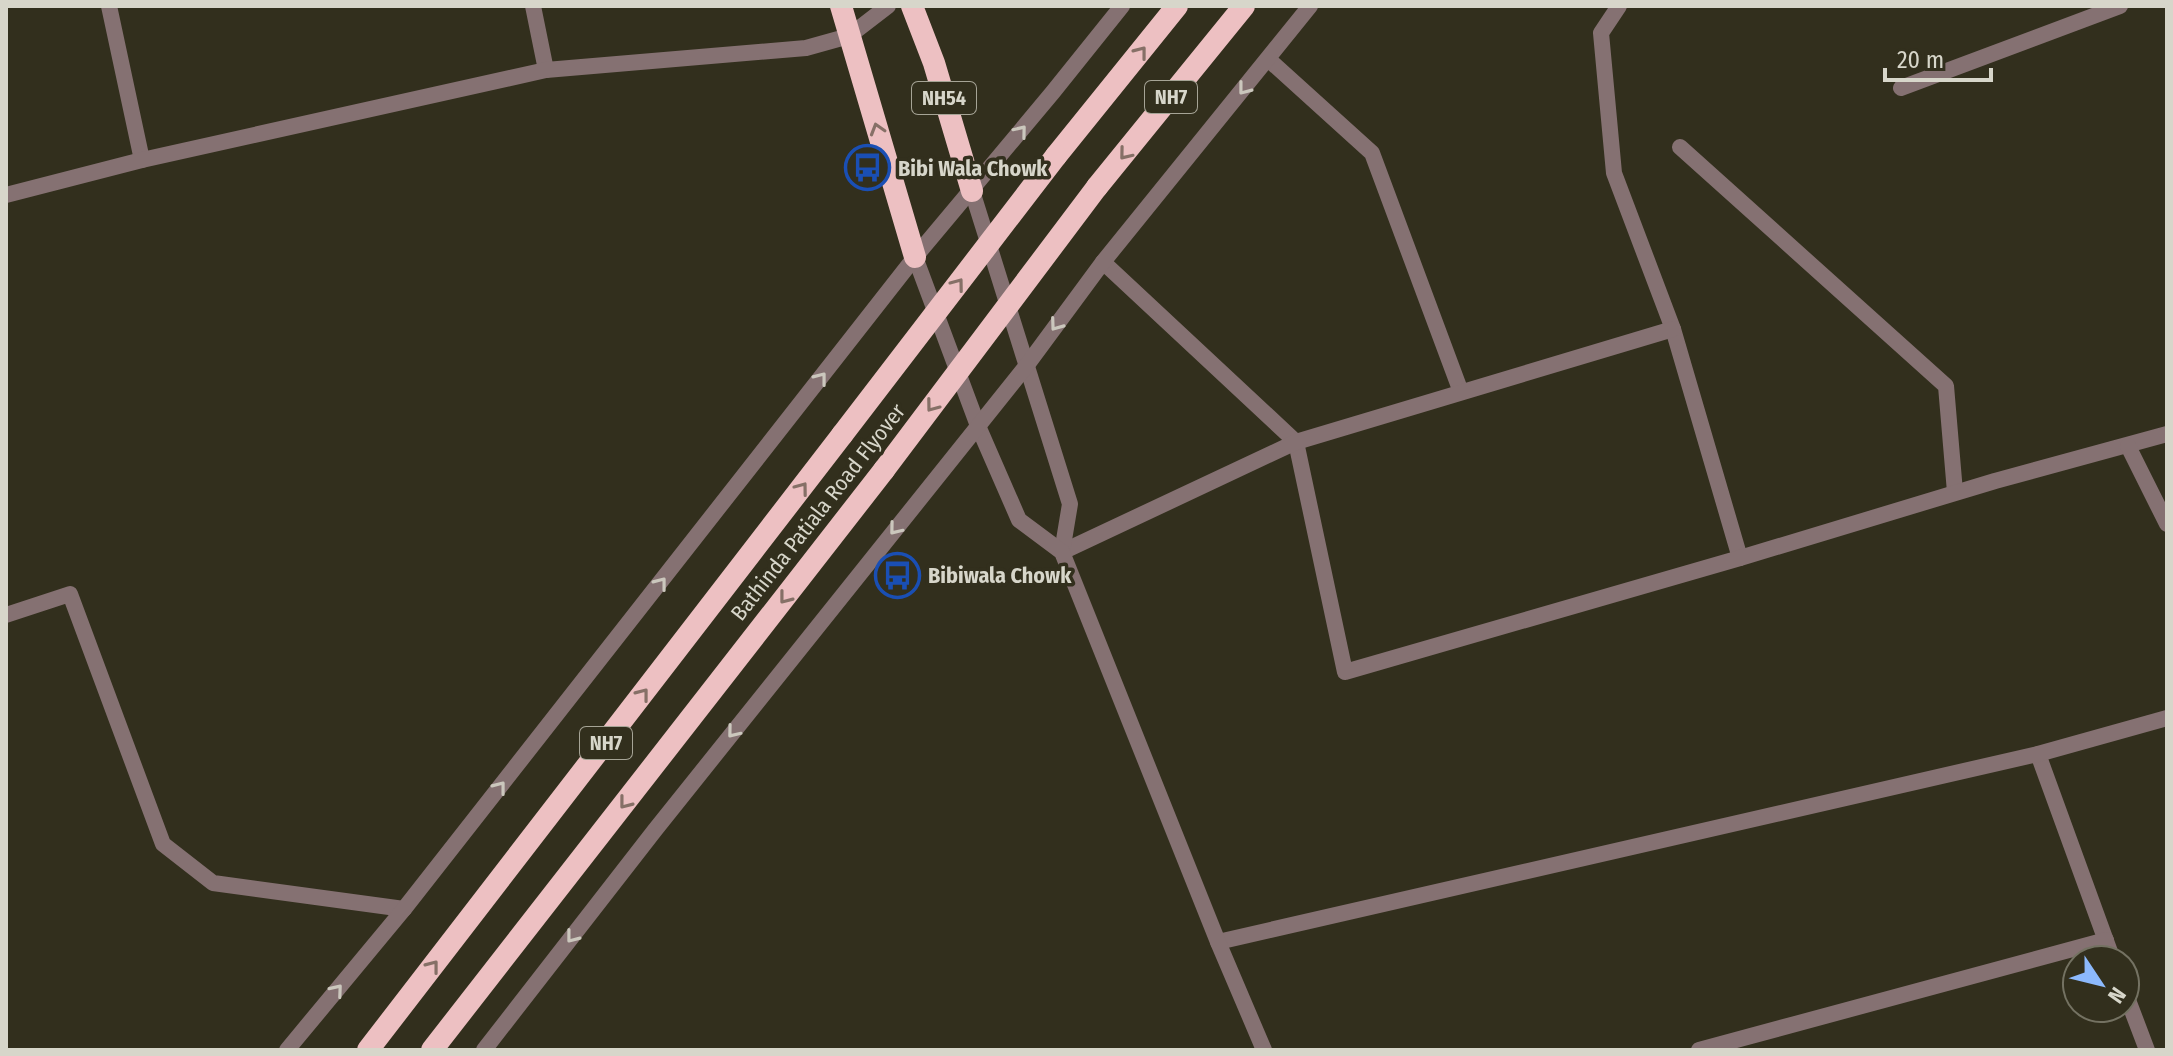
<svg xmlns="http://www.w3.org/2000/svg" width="2173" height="1056" viewBox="0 0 2173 1056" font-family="'Fira Sans Condensed',sans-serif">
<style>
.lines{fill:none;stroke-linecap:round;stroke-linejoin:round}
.minor{stroke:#857172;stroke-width:16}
.tertiary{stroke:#857172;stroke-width:16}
.trunk{stroke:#edc0c2;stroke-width:22}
.trunk-bridge{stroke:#edc0c2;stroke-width:22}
.oneway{stroke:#867067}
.oneway2{stroke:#cbc7bd}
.labels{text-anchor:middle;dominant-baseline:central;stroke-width:7;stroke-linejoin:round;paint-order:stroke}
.shield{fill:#322f1d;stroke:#a6a496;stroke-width:2}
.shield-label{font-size:20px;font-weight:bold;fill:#d7d6ca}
.poi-label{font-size:22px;font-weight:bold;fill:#d7d6ca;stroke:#322f1d;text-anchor:start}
.street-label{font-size:22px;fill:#d7d6ca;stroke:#322f1d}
</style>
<rect width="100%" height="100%" fill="#322f1d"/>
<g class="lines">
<g class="minor">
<polyline points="109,6 142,160"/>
<polyline points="533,6 546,70"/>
<polyline points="1619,6 1601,33 1614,173 1673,329 1740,558"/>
<polyline points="1268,59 1372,153 1461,392"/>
<polyline points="1901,88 2120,6"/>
<polyline points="1680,147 1946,386 1955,492"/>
<polyline points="6,195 142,160 546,70 806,48 849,36 888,6"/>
<polyline points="1103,262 1296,442 1345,672 1740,558 1995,481 2167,434"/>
<polyline points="2128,446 2167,524"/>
<polyline points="1062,552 1296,442 1673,329"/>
<polyline points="6,615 70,594 163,844 213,883 404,909"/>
<polyline points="2038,754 2113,960"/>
<polyline points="1218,942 2038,754 2167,718"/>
<polyline points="2125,992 2147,1050"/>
<polyline points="1699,1050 2106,940"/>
</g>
<g class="tertiary">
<polyline points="972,191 1070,504 1062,552"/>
<polyline points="915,257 978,426 1019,520 1062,552 1218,942 1264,1050"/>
<polyline points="287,1050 404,909 915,257 1053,92 1122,6"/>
<polyline points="484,1050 655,830 1027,365 1103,262 1310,6"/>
</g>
<g class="trunk">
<polyline points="841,6 915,257"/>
<polyline points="912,6 934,63 972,191"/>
<polyline points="1056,156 1177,6"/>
<polyline points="1097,187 1244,6"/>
<polyline points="368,1050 842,435"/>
<polyline points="432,1050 884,470"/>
</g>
<g class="trunk-bridge">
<polyline points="842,435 1056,156"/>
<polyline points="884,470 1097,187"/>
</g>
</g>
<defs><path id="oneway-chevron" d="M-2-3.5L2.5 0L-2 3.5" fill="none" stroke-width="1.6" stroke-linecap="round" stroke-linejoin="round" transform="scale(2)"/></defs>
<g class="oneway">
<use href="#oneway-chevron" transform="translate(1141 52) rotate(-52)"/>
<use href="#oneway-chevron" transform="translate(877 129) rotate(-107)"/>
<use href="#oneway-chevron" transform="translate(1125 154) rotate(129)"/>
<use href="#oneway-chevron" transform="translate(958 284) rotate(-53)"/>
<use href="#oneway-chevron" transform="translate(932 406) rotate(127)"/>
<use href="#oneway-chevron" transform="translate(802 488) rotate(-53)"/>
<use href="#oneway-chevron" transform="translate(785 598) rotate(128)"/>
<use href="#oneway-chevron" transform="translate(643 694) rotate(-52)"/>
<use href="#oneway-chevron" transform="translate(625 803) rotate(128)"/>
<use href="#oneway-chevron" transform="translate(433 966) rotate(-52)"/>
</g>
<g class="oneway2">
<use href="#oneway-chevron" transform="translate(1244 89) rotate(128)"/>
<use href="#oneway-chevron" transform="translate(1021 131) rotate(-51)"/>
<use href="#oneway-chevron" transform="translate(1056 325) rotate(126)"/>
<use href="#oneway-chevron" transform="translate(821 378) rotate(-52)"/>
<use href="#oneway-chevron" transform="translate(895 529) rotate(129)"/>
<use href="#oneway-chevron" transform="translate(661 583) rotate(-52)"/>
<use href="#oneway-chevron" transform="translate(733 732) rotate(129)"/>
<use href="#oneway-chevron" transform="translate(500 787) rotate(-52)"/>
<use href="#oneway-chevron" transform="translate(572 937) rotate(128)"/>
<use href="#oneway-chevron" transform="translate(337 990) rotate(-50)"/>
</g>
<defs>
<symbol id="bus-ring" viewBox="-11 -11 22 22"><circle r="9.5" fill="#322f1d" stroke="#1a4fb4" stroke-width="1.5"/><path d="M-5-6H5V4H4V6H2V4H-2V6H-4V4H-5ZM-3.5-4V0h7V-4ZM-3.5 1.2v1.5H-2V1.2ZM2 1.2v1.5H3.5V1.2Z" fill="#1a4fb4"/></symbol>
</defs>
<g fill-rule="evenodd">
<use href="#bus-ring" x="842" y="142" width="51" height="51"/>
<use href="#bus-ring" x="872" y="550" width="51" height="51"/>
</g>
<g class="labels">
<g class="shield">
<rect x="1145" y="81" width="52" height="32" rx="6"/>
<rect x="912" y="82" width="64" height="32" rx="6"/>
<rect x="580" y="727" width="52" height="32" rx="6"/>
</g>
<g class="shield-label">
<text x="1171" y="97">NH7</text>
<text x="944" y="98">NH54</text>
<text x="606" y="743">NH7</text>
</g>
<g class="poi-label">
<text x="898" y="168">Bibi Wala Chowk</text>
<text x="928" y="575">Bibiwala Chowk</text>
</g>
<g class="street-label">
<text transform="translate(818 512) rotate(-52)">Bathinda Patiala Road Flyover</text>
</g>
</g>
<rect width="2173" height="1056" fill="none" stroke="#d7d6ca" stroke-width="16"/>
<g transform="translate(2101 984) rotate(125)"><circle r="38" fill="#322f1d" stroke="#747262" stroke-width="2"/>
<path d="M0-6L14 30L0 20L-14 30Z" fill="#8cb9fc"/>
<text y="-12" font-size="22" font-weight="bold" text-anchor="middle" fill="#d7d6ca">N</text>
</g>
<path d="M1885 68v12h106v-12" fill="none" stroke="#d7d6ca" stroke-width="4"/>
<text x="1897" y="68" font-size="24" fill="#d7d6ca" stroke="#322f1d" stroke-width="6" paint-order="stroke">20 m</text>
</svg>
